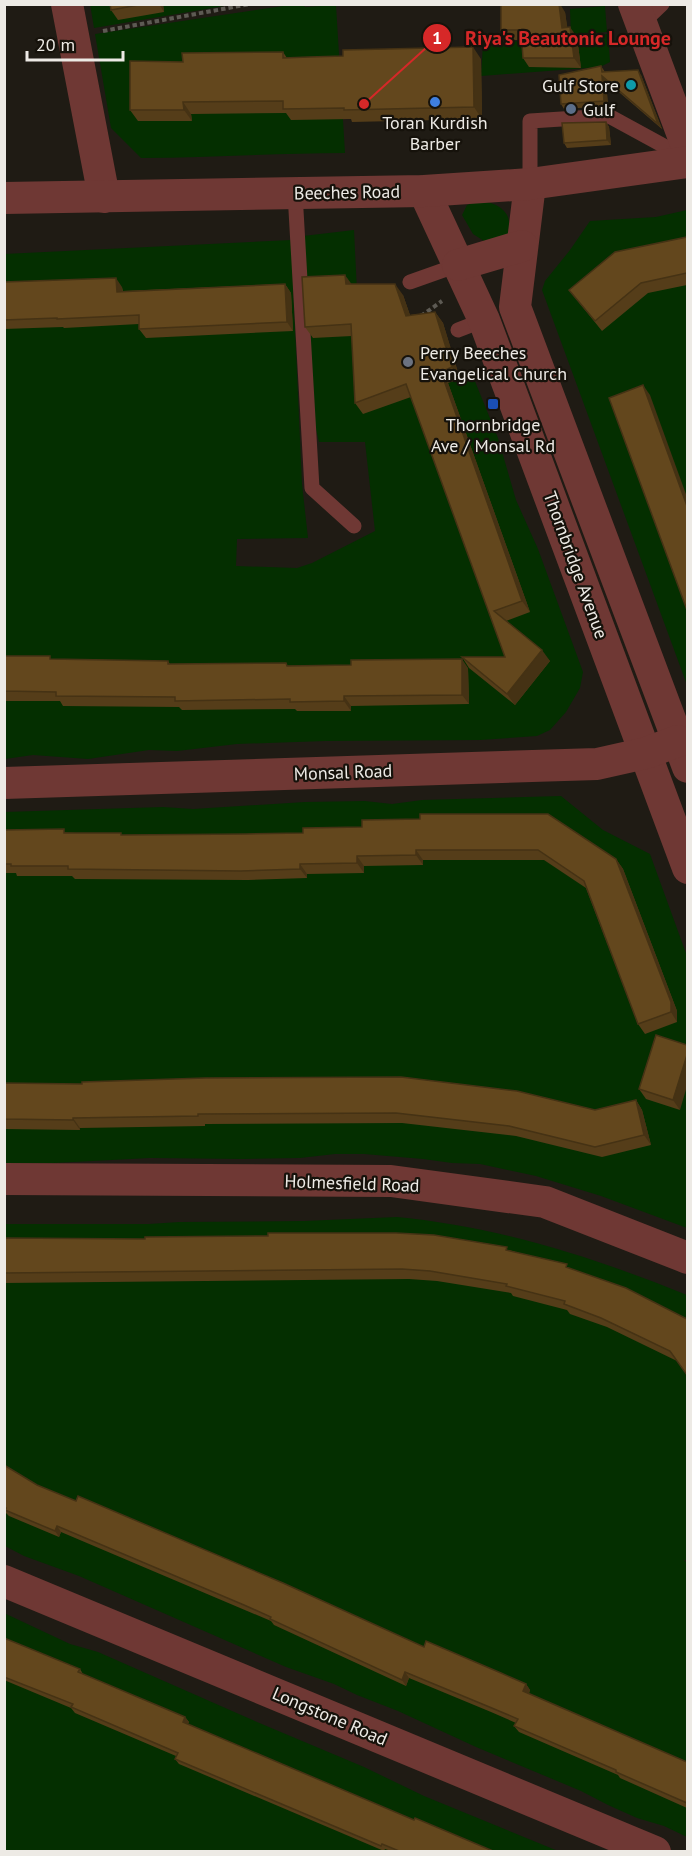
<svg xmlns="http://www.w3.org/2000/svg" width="692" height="1856" viewBox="0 0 692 1856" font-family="'PT Sans',sans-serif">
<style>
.green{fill:#042f00}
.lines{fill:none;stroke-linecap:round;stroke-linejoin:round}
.path{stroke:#5d5a53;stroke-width:4;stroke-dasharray:4.5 3;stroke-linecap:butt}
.service{stroke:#6f3834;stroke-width:15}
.minor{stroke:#6f3834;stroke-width:32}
.wall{fill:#553d19}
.shaded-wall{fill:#453214}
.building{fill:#63471d;stroke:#453214;stroke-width:1.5}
.culture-dot{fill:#0f9aa8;stroke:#16120b;stroke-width:2}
.shop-dot{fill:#3f7fe0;stroke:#16120b;stroke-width:2}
.service-dot{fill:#5c6f8a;stroke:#16120b;stroke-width:2}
.worship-dot{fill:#6b7280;stroke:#16120b;stroke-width:2}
.transit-dot{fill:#1a4fb4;stroke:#16120b;stroke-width:2}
.labels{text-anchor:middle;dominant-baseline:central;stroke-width:4.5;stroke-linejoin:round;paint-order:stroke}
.poi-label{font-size:18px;fill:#edeae5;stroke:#16120b;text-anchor:start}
.street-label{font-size:18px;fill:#edeae5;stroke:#16120b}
.leader{fill:none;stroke:#d62828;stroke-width:2}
.callout-dot{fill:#d62828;stroke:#16120b;stroke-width:2}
.mark-label{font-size:18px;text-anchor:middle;font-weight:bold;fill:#fff}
.callout-label{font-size:20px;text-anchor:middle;font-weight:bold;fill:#d62828;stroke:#16120b;stroke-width:4.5;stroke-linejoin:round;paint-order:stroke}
</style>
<rect width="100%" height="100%" fill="#1f1b14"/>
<g class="green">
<polygon points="90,4 230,5 94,28"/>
<path d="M 290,5 L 304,5 L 305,7 L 336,5 L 345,153 C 277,153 209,158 141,158 L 111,128 L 95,34 Z"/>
<polygon points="605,6 607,32 571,35 570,9"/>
<polygon points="608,34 610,62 600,67 481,76 483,44"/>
<path d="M 478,201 C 490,201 507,207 509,221 C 510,226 508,232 508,236 L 484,241 L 473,234 L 462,215 L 467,205 Z"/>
<polygon points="687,210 687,685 542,290 545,281 570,250 590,221 656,217"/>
<polygon points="354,230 363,413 472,374 498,438 516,500 538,549 583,672 580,688 566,712 550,730 537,736 480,740 325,741 237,744 177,751 149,750 88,759 33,755 5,759 4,254 291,240 302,484 308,538 237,539 236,566 297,568 312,563 375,531 365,442 319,442 315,425 303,236"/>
<polygon points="561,796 603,830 650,854 687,956 687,1228 601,1196 536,1176 480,1164 452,1163 423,1159 364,1154 335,1154 300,1158 242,1159 150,1158 54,1163 5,1163 4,812 163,807 193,809 305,802 365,801 392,804 422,800"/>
<path d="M 397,1217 C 499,1227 593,1257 687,1295 L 687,1561 L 683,1559 L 688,1564 L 687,1837 L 664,1826 L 637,1818 L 608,1805 L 581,1791 L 476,1747 L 398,1711 L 357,1695 L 334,1684 L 286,1667 L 79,1576 L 24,1556 L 5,1546 L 4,1224 L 149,1224 L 179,1222 L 304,1221 Z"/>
<polygon points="4,1613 70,1644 98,1652 257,1722 364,1767 424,1796 558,1851 5,1851"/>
</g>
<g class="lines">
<g class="path">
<polyline points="103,31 250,4"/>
<polyline points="421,316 442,301"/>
</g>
<g class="service">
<polyline points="641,24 662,4"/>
<polyline points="530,184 530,121 609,116 686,158"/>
<polyline points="295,193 312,488 354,526"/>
<polyline points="410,282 458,265"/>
<polyline points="458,330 484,320"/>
</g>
<g class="minor">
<polyline points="67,4 104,197"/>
<polyline points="634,4 688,149"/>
<polyline points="530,184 515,307 688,767"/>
<polyline points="424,191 484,320 688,868"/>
<polyline points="4,198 424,191 530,184 688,162"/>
<polyline points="458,265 522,246"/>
<polyline points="4,783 597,764 646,753 678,741"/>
<polyline points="4,1179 391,1181 545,1202 688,1258"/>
<polyline points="4,1581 655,1852"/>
</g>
</g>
<g class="wall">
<polygon points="110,4 163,4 164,12 118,20 111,10"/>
<polygon points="565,12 567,27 577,37 581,68 529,67 523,58 521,40 508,40 501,30"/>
<polygon points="283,52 287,58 481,59 482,119 352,122 351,119 291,120 286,113 191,114 192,121 138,121 130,110 183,62"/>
<polygon points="601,66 605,72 641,75 662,129 606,81 608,106 564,109 561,104"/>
<polygon points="606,122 609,127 611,145 567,148 564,143"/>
<polygon points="687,237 687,285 648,293 602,331 569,290"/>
<polygon points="4,282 122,287 123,291 285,284 291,293 293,331 146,338 139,329 139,324 64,328 63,327 4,329"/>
<polygon points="352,284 403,295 410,315 435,312 443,323 460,379 448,383 530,612 506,621 550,661 515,705 469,668 462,657 505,657 411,397 363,414 355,403 352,336 313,338 305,327"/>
<polygon points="4,656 52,659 168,661 170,664 468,668 469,704 351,706 351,711 297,711 295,709 182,710 179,707 63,706 60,701 4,701"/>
<polygon points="4,827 7,830 123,835 246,834 303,833 362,827 616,859 623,869 677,1011 677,1022 645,1034 638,1024 586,888 544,860 423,860 423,865 364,866 364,873 307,874 307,878 248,880 75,879 72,876 17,876 16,873 4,873"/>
<polygon points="656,1035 680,1110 646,1099 639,1089"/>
<polygon points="4,1083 595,1110 636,1100 642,1110 651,1145 602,1157 516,1136 402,1123 205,1124 205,1126 80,1128 80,1130 4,1129"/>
<polygon points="4,1238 509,1250 571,1269 626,1288 677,1361 607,1327 570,1314 567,1310 513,1296 511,1293 437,1281 409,1279 4,1283"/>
<polygon points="4,1465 37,1485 424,1647 526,1684 530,1690 529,1694 687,1762 687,1808 620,1778 618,1775 519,1732 514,1726 516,1723 491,1712 409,1678 406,1686 274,1625 271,1621 61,1532 59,1537 9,1516 4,1511"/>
<polygon points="4,1638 80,1669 83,1674 185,1717 189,1722 188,1724 414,1820 493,1851 391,1851 385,1849 384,1851 179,1764 175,1759 176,1756 75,1713 71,1708 4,1680"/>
</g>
<g class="shaded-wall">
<polygon points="159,4 163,4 164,12"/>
<polygon points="559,4 560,4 565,12 569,38 562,28"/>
<polygon points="570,27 577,37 581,68 574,58"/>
<polygon points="473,47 481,59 482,119 474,107"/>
<polygon points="638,70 641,75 662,129 658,124"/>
<polygon points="602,76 606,81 608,106 604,101"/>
<polygon points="183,102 191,114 192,121 184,110"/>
<polygon points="606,122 609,127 611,145 607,140"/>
<polygon points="345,275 353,286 346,284"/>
<polygon points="116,278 122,287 123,301 117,292"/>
<polygon points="285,284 291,293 293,331 287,322"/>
<polygon points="395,284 403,295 414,327 406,316"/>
<polygon points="435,312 443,323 460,379 452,367"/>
<polygon points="441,372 448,383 530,612 522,601"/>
<polygon points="643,385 650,395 687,497 687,506"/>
<polygon points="542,650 550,661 515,705 507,694"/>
<polygon points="462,659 468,668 469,704 462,695"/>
<polygon points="344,696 351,706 351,711 344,701"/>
<polygon points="416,850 423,860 423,865 416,855"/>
<polygon points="357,856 364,866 364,873 357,863"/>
<polygon points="616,859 623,869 677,1011 677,1022 671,1012"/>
<polygon points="300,864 307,874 307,878 300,869"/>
<polygon points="687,1055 687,1086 680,1110 673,1100"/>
<polygon points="636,1100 642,1110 651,1145 644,1135"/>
<polygon points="73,1118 80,1128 80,1130 73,1120"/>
<polygon points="57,1526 61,1532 59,1537 55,1531"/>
<polygon points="405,1672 409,1678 406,1686 402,1680"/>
<polygon points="526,1684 530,1690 527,1697 523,1691"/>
<polygon points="185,1717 189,1722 186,1727 183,1722"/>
</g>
<g class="building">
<polygon points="110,4 143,4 111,10"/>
<polygon points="501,4 559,4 562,28 570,27 574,58 523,58 521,30 501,30"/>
<polygon points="473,47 474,107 344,110 344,108 283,109 283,101 183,102 184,110 130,110 130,61 183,62 182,53 283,52 283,58 309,57 343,56 343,50"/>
<polygon points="601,66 602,72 638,70 658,124 602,76 604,101 561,104 559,75"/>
<polygon points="606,122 607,140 564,143 562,123"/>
<polygon points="687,237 687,273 641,283 595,321 569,290 615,252"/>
<polygon points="345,275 346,284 395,284 406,316 435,312 452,367 441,372 522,601 494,611 542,650 507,694 462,657 505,657 406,384 355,403 351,324 305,327 302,277"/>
<polygon points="116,278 117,292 285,284 287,322 139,329 139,315 57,319 57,318 4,320 4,282"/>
<polygon points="643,385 687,506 687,610 609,398"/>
<polygon points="4,656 50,656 50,659 168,661 168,664 286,663 287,666 351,665 351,660 462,659 462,695 344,696 344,701 290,702 290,699 175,701 175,697 56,696 56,692 4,691"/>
<polygon points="420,814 548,814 616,859 671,1002 671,1012 638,1024 584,881 538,850 416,850 416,855 357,856 357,863 300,864 300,869 241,871 68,869 68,866 11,866 11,864 4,864 4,830 64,829 64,833 121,833 121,835 246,834 303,833 303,828 362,827 362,820 420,819"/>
<polygon points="656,1035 687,1045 687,1055 673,1100 639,1089"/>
<polygon points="401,1077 517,1091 595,1110 636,1100 644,1135 595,1147 509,1126 396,1113 198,1114 198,1116 73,1118 73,1120 4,1119 4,1083 82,1084 82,1082 205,1078"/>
<polygon points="268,1233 396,1233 434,1235 507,1247 506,1250 567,1264 566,1267 626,1288 687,1319 687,1375 670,1351 601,1318 564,1304 565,1301 506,1286 507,1284 430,1271 402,1269 4,1273 4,1238 145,1239 145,1237 268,1236"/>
<polygon points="4,1465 37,1485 76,1501 78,1496 283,1583 424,1647 426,1641 501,1673 526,1684 523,1691 687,1762 687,1803 616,1772 616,1770 514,1726 518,1719 487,1706 405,1672 402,1680 270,1619 271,1617 244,1605 57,1526 55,1531 5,1510 6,1508 4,1507"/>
<polygon points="4,1638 80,1669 78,1672 185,1717 183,1722 414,1820 415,1818 493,1851 399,1851 382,1844 381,1846 355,1835 175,1759 178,1753 71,1707 73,1704 4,1677"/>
</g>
<circle class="culture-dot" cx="631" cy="85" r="6"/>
<circle class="shop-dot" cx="435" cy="102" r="6"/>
<circle class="service-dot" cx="571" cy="109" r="6"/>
<circle class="worship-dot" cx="408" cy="362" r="6"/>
<rect class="transit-dot" x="487" y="398" width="12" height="12" rx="3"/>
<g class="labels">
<g class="poi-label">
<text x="619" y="85" text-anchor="end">Gulf Store</text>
<text x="583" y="109">Gulf</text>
<text x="435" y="122" text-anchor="middle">Toran Kurdish<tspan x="435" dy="21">Barber</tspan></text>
<text x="420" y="352">Perry Beeches<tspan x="420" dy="21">Evangelical Church</tspan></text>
<text x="493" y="424" text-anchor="middle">Thornbridge<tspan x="493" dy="21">Ave / Monsal Rd</tspan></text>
</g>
<g class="street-label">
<text transform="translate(347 192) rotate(-1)">Beeches Road</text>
<text transform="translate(576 565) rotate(70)">Thornbridge Avenue</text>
<text transform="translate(343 772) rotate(-2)">Monsal Road</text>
<text transform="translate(352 1183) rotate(2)">Holmesfield Road</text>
<text transform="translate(330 1716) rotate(23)">Longstone Road</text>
</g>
</g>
<path class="leader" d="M364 104L437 38"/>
<g class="callout-dot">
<circle cx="364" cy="104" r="6"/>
<circle cx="437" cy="38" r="15"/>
</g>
<g class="mark-label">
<text x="437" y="44">1</text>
</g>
<g class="callout-label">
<text x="568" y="45">Riya's Beautonic Lounge</text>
</g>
<rect width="692" height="1856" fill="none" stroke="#edeae5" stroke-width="12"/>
<path d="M27 51v9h96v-9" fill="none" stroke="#edeae5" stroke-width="3"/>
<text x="36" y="51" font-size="18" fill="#edeae5" stroke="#16120b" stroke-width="4.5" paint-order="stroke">20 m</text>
</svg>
